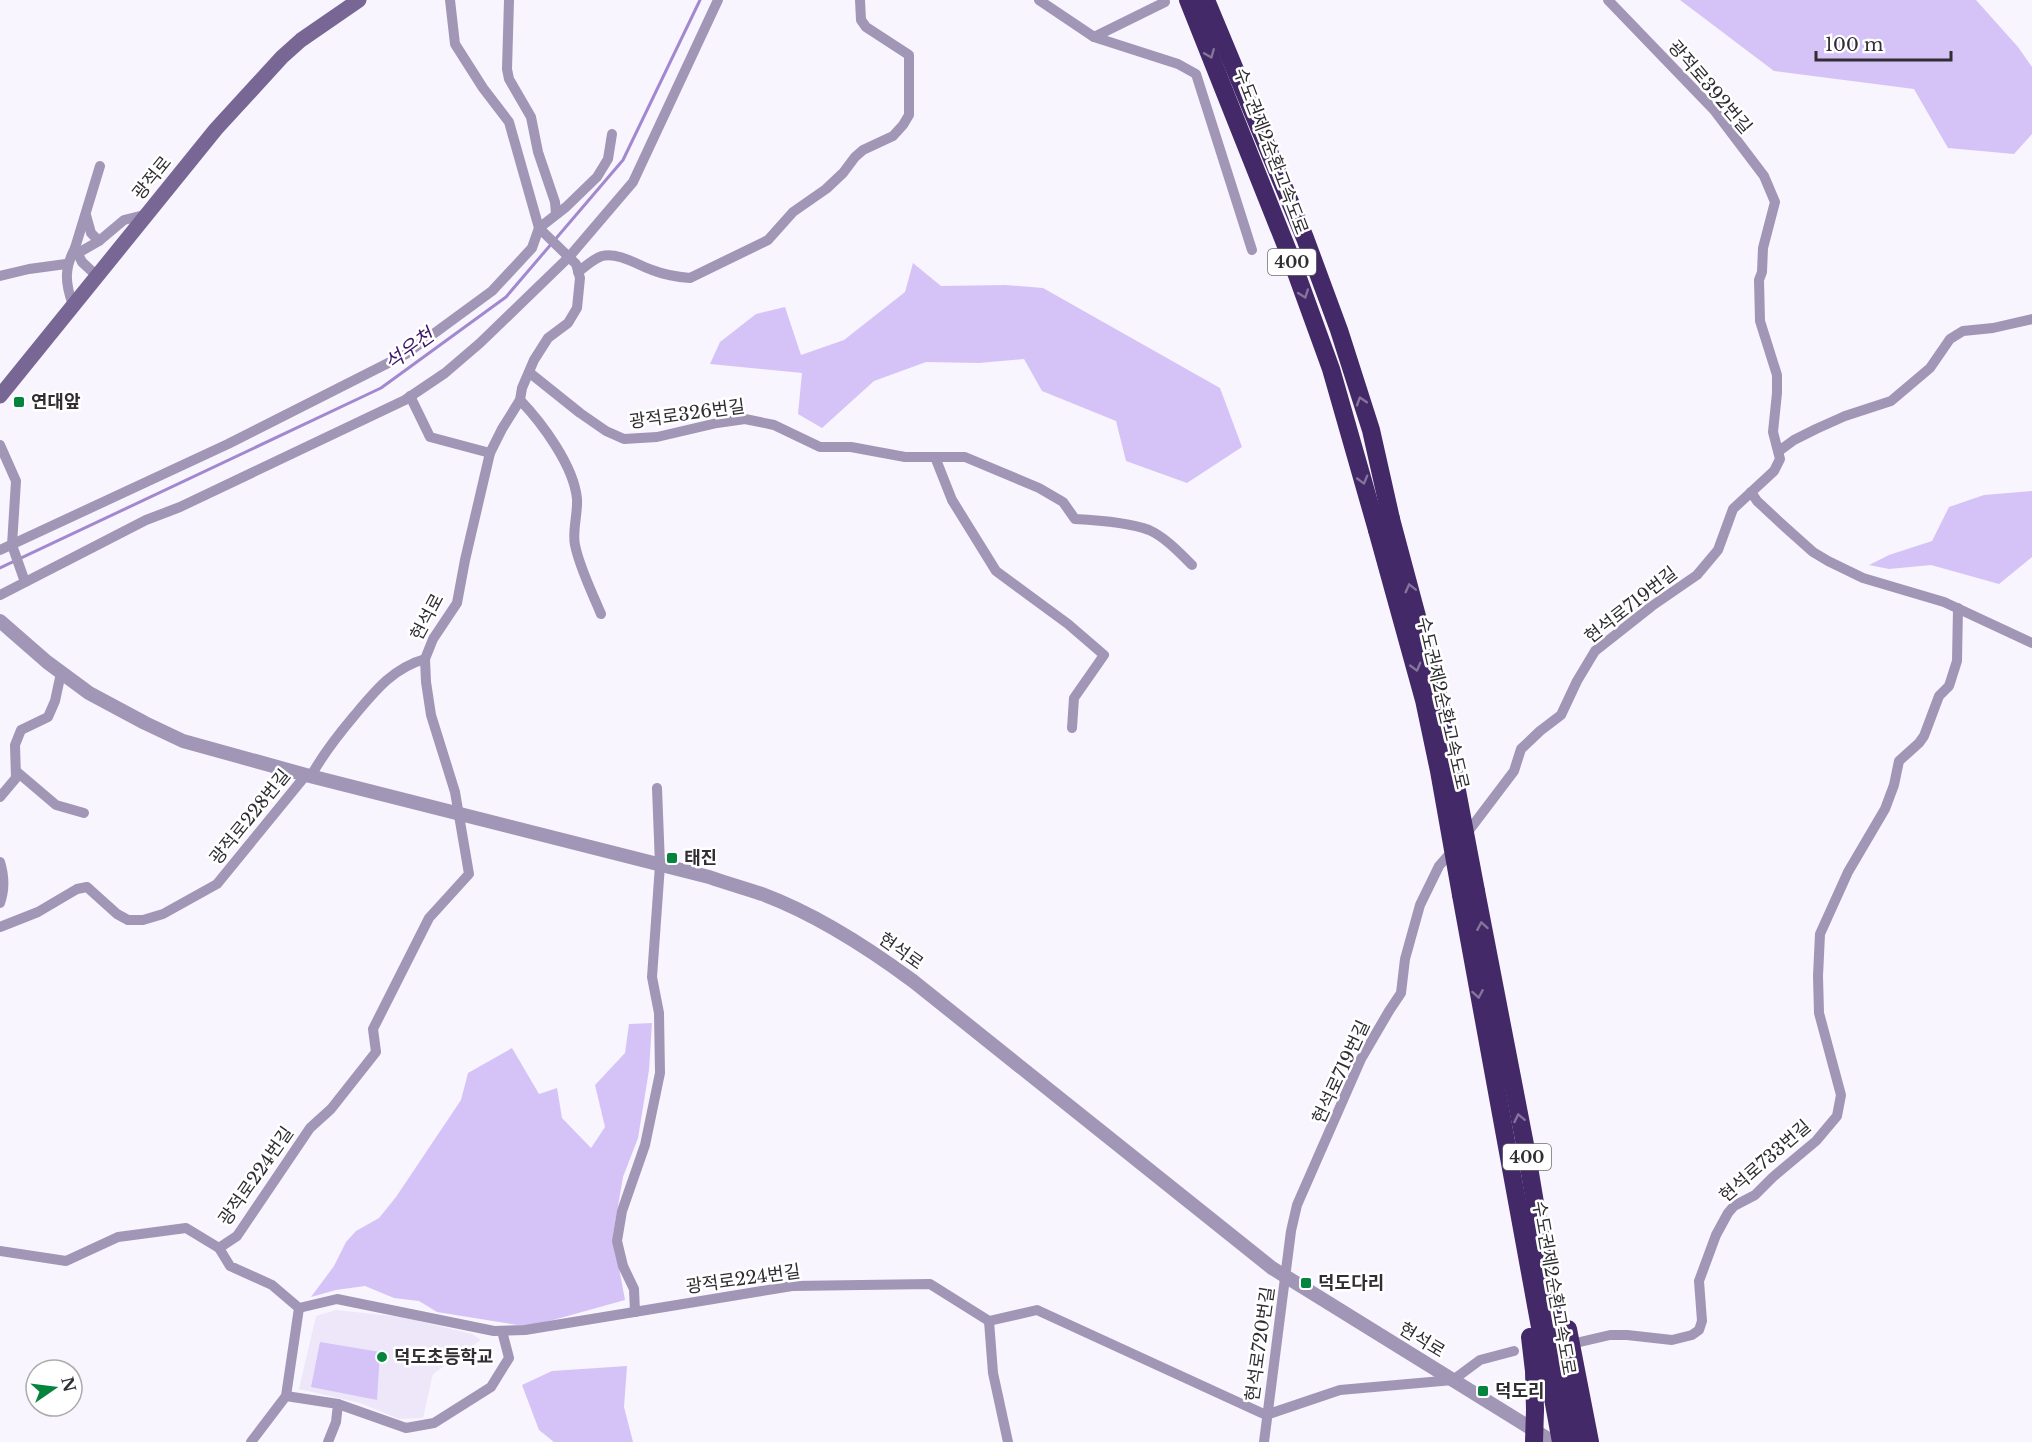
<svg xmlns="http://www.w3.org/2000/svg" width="2032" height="1442" viewBox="0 0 2032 1442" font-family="'Libre Baskerville','Noto Sans KR',serif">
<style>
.built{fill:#ede7f9}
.green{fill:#d5c3f8}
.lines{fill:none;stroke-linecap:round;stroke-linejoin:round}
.stream{stroke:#a288ce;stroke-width:3}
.minor{stroke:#a196b6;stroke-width:10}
.tertiary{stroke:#a196b6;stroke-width:14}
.secondary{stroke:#786795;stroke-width:15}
.motorway{stroke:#432967;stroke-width:18}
.motorway-bridge{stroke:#432967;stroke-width:18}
.oneway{stroke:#85749c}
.poi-dot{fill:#05843d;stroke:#fff;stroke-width:2}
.labels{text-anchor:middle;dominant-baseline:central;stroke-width:5;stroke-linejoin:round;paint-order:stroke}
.shield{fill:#fff;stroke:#6e6d70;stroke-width:1.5}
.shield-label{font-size:16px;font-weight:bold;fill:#302e32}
.street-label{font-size:18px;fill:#302e32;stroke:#fff}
.poi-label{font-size:18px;font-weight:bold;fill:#302e32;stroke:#fff;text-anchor:start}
.water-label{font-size:20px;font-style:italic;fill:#3f176b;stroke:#fff}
</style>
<rect width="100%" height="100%" fill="#f8f5fe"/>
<polygon class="built" points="336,1310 402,1317 472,1334 481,1340 433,1374 423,1418 399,1419 360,1403 299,1389 316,1316"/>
<g class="green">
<polygon points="1680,0 1976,0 2018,47 2032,67 2032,134 2014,154 1948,148 1914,89 1774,71"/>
<polygon points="913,263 941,286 1005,285 1043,288 1220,388 1242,447 1187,483 1126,461 1116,421 1042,391 1024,359 979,363 926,362 874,381 822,428 798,414 802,373 710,364 720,342 756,314 785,307 801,355 844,340 905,292"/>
<polygon points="2032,491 2032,557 1999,584 1931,565 1889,569 1869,565 1889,555 1932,541 1949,507 1984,495"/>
<polygon points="652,1023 649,1070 638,1138 623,1177 613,1235 625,1300 546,1322 524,1326 437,1312 419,1301 394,1298 365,1286 336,1290 311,1297 334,1266 346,1242 356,1231 379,1218 396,1197 461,1100 468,1073 512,1048 539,1094 557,1088 562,1118 591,1148 605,1127 595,1085 625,1053 629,1024"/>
<polygon points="320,1342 380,1352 377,1400 311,1387"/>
<polygon points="627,1366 624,1407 633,1442 554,1442 539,1430 522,1385 552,1371"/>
</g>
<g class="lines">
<polyline class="stream" points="0,568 381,388 506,297 623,160 700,0"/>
<g class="minor">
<path d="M 450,0 L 455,44 L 483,88 L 509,122 L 539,228 L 576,264 L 580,278 L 577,308 L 568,323 L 548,338 L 534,360 L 522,388 L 520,400 C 542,423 574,466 577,499 C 578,513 572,532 575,545 C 580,569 592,592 601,614"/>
<polyline points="509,0 507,69 509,79 531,117 538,152 555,202 556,214"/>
<polyline points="1039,0 1094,37 1178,64 1196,74 1252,250"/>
<polyline points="1094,37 1165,2"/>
<polyline points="86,215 91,233 99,241"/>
<polyline points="78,253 99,241 124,220 148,214"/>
<path d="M 578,272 C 586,266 593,259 602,256 C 618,252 638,265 652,270 C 665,275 677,277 690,278 L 768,240 L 793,212 L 826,189 L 843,173 L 855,157 L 863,150 L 893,136 L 903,125 L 909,115 L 909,55 L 866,27 L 861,20 L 860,0"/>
<polyline points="0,276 29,269 66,264"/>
<polyline points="97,276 82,262 75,248 100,166"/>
<path d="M 73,305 C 65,283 64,269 75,248"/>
<path d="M 530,373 L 580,413 L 606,431 L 624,439 L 657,437 L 717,423 L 745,419 L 774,425 L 820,447 L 851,447 L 905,457 L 965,457 L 1039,488 L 1063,502 L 1075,519 C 1095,520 1131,523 1149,530 C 1165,537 1180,553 1192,565"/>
<polyline points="410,396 430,437 490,453"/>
<polyline points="0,445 16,481 12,545 25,582"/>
<polyline points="1779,451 1794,440 1816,429 1845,416 1891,401 1930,368 1950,339 1963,331 1993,328 2032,319"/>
<polyline points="935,457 952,500 996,571 1068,624 1104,655 1074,698 1072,728"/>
<polyline points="1751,492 1757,501 1785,527 1813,552 1828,561 1863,578 1944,602 2032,643"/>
<polyline points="0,550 228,444 406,354 492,291 532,248 539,228 566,207 597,177 608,159 612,134"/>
<polyline points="0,595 146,520 180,507 405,400 445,373 480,343 569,257 633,182 718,0"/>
<polyline points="16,771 56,805 84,813"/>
<path d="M 311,776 C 323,754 338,735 354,716 C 375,691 393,668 425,659"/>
<polyline points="0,797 16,778 15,745 21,730 48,717 55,701 61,673"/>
<polyline points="1464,837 1514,771 1521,749 1540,731 1561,715 1577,681 1595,651 1652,606 1697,575 1718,550 1733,509 1774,471 1780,459 1773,432 1777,393 1777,375 1760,321 1759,280 1762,272 1763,248 1775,202 1764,176 1714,110 1608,0"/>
<path d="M 0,862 C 4,875 5,889 0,903"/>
<polyline points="0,927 38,912 77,889 87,887 117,914 128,920 143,920 163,914 217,884 306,775"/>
<polyline points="219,1248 237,1236 310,1128 331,1109 376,1052 373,1029 429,918 469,874 455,792 431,715 426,682 425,659 433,639 457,603 465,560 490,453 502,429 520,400"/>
<polyline points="0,1251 66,1261 118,1237 186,1228 219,1248 230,1266 272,1285 299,1308 337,1299 494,1331 525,1330 792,1286 930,1284 989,1321 1037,1310 1266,1415 1340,1390 1453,1380 1480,1360 1514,1351"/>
<polyline points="635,1312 634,1289 623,1266 617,1241 622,1211 645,1145 660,1073 659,1013 652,977 660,865 657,788"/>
<polyline points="989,1321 993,1373 1008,1442"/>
<polyline points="1580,1342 1610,1335 1627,1335 1672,1340 1692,1335 1699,1330 1702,1321 1699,1281 1716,1235 1728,1213 1734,1206 1755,1195 1773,1177 1816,1141 1837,1116 1841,1095 1819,1013 1818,976 1820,934 1848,872 1885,809 1894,785 1899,761 1919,743 1924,736 1939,696 1949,686 1957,661 1958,608"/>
<polyline points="286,1396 338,1404 336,1422 328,1442"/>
<polyline points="338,1404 406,1428 434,1423 491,1387 509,1358 502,1331"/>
<polyline points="251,1442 286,1396 299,1308"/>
<polyline points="1264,1442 1291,1231 1297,1205 1361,1059 1389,1011 1401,993 1405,959 1420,905 1439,866 1454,849"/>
</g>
<path class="tertiary" d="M 0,621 L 47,662 L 89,693 L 145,723 L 183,741 L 306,775 L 709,877 C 726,883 744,888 762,894 C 816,914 867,947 913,981 L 1272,1268 L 1553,1442"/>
<polyline class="secondary" points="0,396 216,129 282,57 301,40 359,0"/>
<g class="motorway">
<polyline points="1188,0 1290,256 1331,369 1377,530"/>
<polyline points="1206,0 1305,238 1339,330 1371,430 1391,519"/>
<polyline points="1476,891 1527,1155 1575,1442"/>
<polyline points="1461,895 1561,1442"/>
<polyline points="1568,1329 1590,1442"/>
<polyline points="1530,1337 1534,1371 1535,1410"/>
</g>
<g class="motorway-bridge">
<polyline points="1391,519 1441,706 1476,891"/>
<polyline points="1377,530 1424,700 1439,771 1461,895"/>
<polyline points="1534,1442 1535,1410"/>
</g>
</g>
<defs><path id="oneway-chevron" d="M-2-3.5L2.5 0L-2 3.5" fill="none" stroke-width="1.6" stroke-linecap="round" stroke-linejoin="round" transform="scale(1.5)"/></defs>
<g class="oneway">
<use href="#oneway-chevron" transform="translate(1210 54) rotate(68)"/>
<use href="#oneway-chevron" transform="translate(1304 294) rotate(70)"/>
<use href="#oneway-chevron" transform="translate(1361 401) rotate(-108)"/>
<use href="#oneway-chevron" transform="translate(1363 480) rotate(74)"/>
<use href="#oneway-chevron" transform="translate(1410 588) rotate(-104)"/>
<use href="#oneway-chevron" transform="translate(1416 667) rotate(75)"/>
<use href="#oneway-chevron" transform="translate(1482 926) rotate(-100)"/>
<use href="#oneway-chevron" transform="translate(1478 994) rotate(80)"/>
<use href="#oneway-chevron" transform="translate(1519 1118) rotate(-102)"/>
</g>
<g class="poi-dot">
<rect x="13" y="396" width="12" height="12" rx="3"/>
<rect x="666" y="852" width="12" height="12" rx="3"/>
<rect x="1300" y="1277" width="12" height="12" rx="3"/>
<circle cx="382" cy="1357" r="6"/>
<rect x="1477" y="1385" width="12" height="12" rx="3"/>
</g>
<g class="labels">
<g class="shield">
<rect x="1268" y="249" width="48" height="26" rx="4.5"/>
<rect x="1503" y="1144" width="48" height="26" rx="4.5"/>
</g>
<g class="shield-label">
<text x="1292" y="262">400</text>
<text x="1527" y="1157">400</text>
</g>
<g class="street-label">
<text transform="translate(1710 87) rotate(49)">광적로392번길</text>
<text transform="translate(1271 151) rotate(69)">수도권제2순환고속도로</text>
<text transform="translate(152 178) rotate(-51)">광적로</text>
<text transform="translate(687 414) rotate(-8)">광적로326번길</text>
<text transform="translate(1631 605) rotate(-38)">현석로719번길</text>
<text transform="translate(427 617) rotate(-62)">현석로</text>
<text transform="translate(1443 703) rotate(77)">수도권제2순환고속도로</text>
<text transform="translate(250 817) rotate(-51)">광적로228번길</text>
<text transform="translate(901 951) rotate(35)">현석로</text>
<text transform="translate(1341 1072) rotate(-65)">현석로719번길</text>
<text transform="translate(1765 1161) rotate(-41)">현석로733번길</text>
<text transform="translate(256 1176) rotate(-55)">광적로224번길</text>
<text transform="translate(743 1279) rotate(-8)">광적로224번길</text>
<text transform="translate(1554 1288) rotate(80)">수도권제2순환고속도로</text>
<text transform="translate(1422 1340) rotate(31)">현석로</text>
<text transform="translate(1260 1344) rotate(-82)">현석로720번길</text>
</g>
<g class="poi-label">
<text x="31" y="402">연대앞</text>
<text x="684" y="858">태진</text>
<text x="1318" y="1283">덕도다리</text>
<text x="394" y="1357">덕도초등학교</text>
<text x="1495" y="1391">덕도리</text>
</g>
<g class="water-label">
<text transform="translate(409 349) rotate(-36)">석우천</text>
</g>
</g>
<g transform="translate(54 1388) rotate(76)"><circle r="28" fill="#ffffff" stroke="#acabad" stroke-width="1.5"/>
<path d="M0-4.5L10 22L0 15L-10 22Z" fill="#05843d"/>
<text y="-9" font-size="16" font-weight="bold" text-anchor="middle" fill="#302e32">N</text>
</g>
<path d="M1816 51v9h135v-9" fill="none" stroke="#302e32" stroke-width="3"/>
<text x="1825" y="51" font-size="18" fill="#302e32" stroke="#ffffff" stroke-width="4.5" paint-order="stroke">100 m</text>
</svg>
